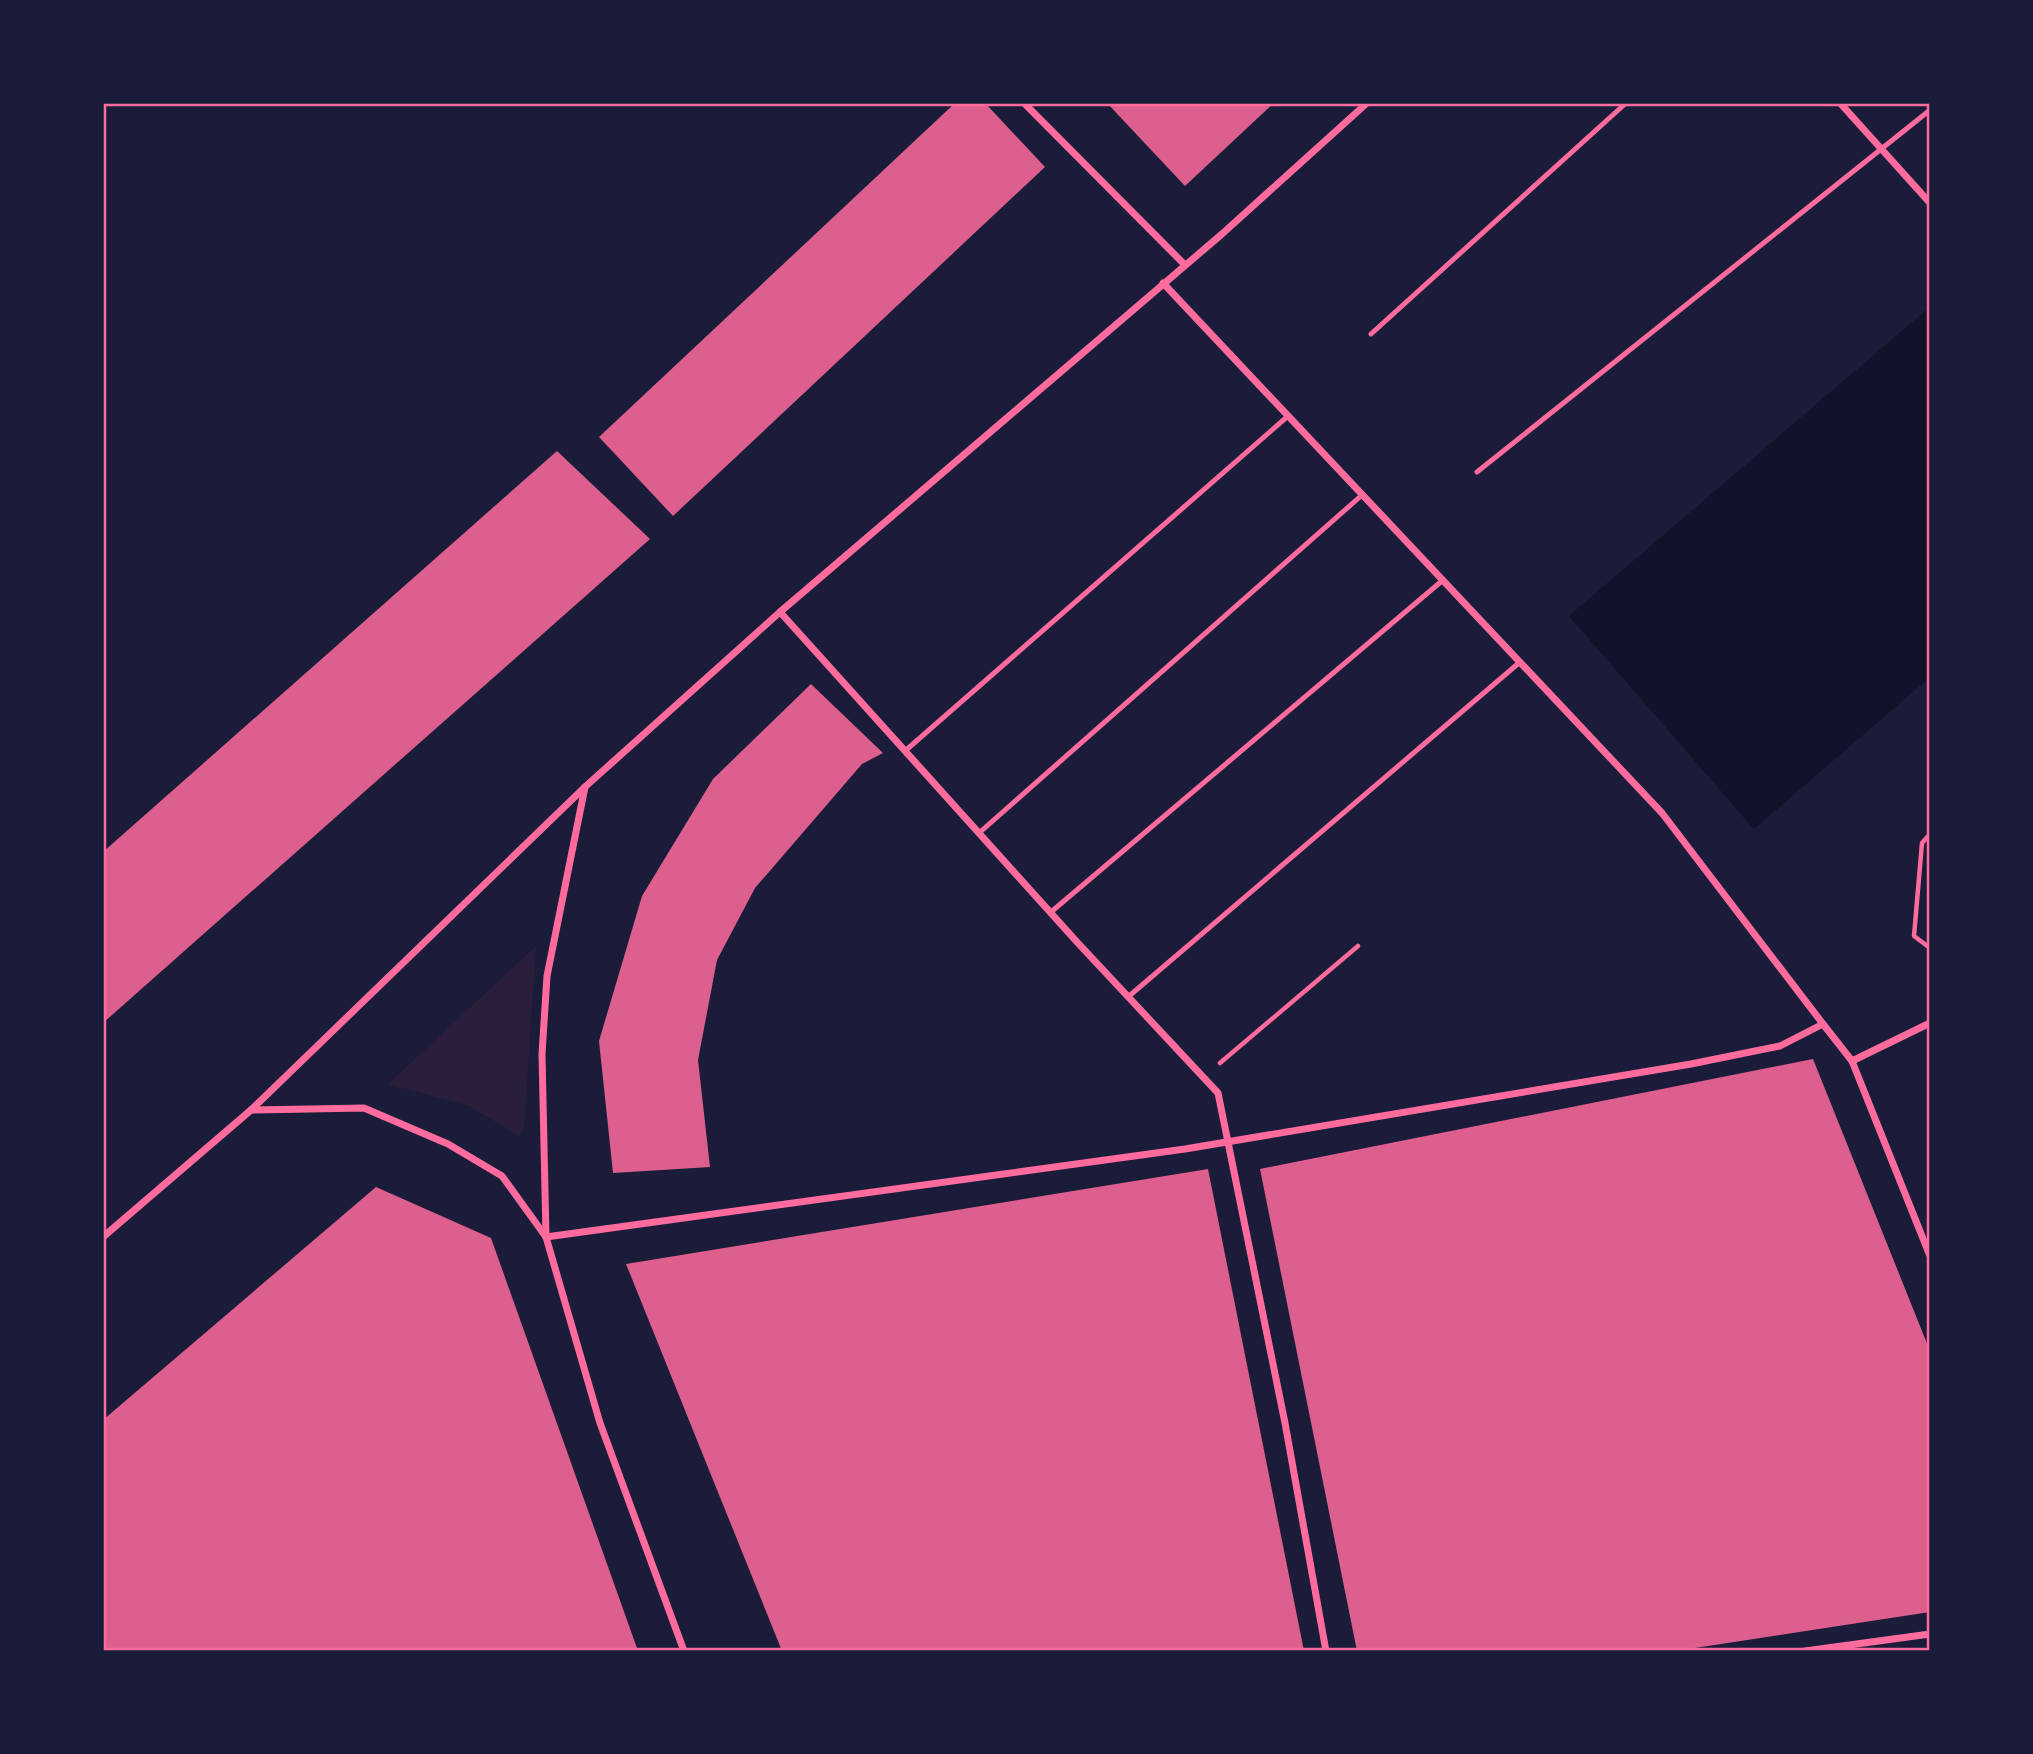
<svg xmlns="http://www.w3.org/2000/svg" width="2033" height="1754" viewBox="0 0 2033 1754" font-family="'Exo 2',sans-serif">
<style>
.green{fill:#2a1e3b}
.water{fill:#12122b}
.building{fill:#dd5f8e}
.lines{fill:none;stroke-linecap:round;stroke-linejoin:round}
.path{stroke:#ff6b9d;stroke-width:4.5}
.service{stroke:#ff6b9d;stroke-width:5}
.minor{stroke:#ff6b9d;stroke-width:7}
.neatline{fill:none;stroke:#ff6b9d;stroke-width:2.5}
</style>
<rect width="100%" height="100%" fill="#1b1b3a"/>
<polygon class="green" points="536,946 524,1129 519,1136 469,1106 388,1084"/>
<polygon class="water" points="1930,307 1930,677 1754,829 1569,616"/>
<g class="building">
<polygon points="955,103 985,103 1045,167 673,516 599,437"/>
<polygon points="1107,103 1274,103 1185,186"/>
<polygon points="557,451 650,539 103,1023 103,852"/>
<polygon points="811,684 883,753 862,764 755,888 717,960 698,1060 710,1167 613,1173 599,1041 642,896 713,779"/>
<polygon points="1813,1059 1930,1351 1930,1612 1675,1651 1357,1651 1260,1169"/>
<polygon points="1208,1169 1304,1651 782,1651 626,1264"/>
<polygon points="376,1187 491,1238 638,1651 103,1651 103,1420"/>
</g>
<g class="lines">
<g class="path">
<polyline points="1930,834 1922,843 1914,936 1930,948"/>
<polyline points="1220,1063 1358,946"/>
</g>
<g class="service">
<polyline points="1371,334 1626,103"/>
<polyline points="1477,472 1930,110"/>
<polyline points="905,751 1288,416"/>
<polyline points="979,833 1362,495"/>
<polyline points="1051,912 1443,580"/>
<polyline points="1128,997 1520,662"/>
</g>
<g class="minor">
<polyline points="1024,103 1185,265"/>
<polyline points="1840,103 1930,203"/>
<polyline points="1163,283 1662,813 1823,1024"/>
<polyline points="780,612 1077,942 1218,1093 1285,1423 1326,1651"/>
<polyline points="585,787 547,976 542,1054 546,1237 600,1423 684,1651"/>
<polyline points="1852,1061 1930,1256"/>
<polyline points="251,1110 364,1108 448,1144 502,1176 546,1237 1185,1149 1691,1064 1780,1046 1823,1024 1852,1061 1930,1023"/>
<polyline points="103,1237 251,1110 586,786 780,612 1222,234 1367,103"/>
<polyline points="1805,1651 1930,1634"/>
</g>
</g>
<rect width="2033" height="1754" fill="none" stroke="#1b1b3a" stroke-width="210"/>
<rect x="105" y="105" width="1823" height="1544" class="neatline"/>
</svg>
